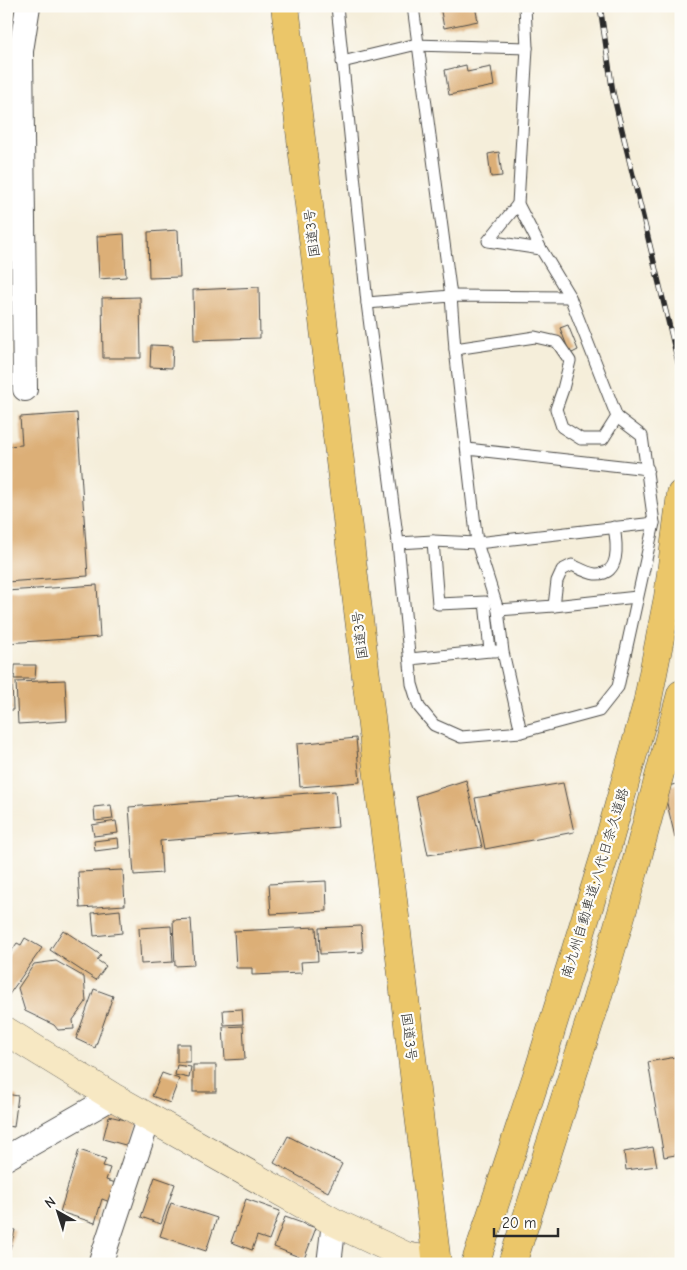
<svg xmlns="http://www.w3.org/2000/svg" width="687" height="1270" viewBox="0 0 687 1270" font-family="'Comic Neue','Klee One',sans-serif">
<style>
.building{fill:#dcaf77}
.lines{fill:none;stroke-linecap:round;stroke-linejoin:round}
.lane-casing{stroke:#494845;stroke-width:13}
.street-casing{stroke:#494845;stroke-width:26}
.secondary-casing{stroke:#494845;stroke-width:29}
.highway-casing{stroke:#494845;stroke-width:29}
.lane{stroke:#fff;stroke-width:11}
.street{stroke:#fff;stroke-width:24}
.secondary{stroke:#f7e8c3;stroke-width:28}
.highway{stroke:#ebc669;stroke-width:28}
.rail-casing{stroke:#2b2b2b;stroke-width:5.5}
.rail{stroke:#fdfcf7;stroke-width:4;stroke-dasharray:11;stroke-linecap:butt}
.labels{text-anchor:middle;dominant-baseline:central;stroke-width:4.5;stroke-linejoin:round;paint-order:stroke}
.street-label{font-size:14px;fill:#2b2b2b;stroke:#fdfcf7}
</style>
<rect width="100%" height="100%" fill="#fdfcf7"/>
<filter id="ink" filterUnits="userSpaceOnUse"><feTurbulence type="fractalNoise" baseFrequency=".02" numOctaves="2"/><feDisplacementMap in="SourceGraphic" scale="10" xChannelSelector="R" yChannelSelector="G"/><feConvolveMatrix kernelMatrix="1 2 1 2 8 2 1 2 1" color-interpolation-filters="sRGB"/></filter>
<filter id="wash" filterUnits="userSpaceOnUse"><feTurbulence type="fractalNoise" baseFrequency=".0096" numOctaves="4" result="noise"/><feDisplacementMap in="SourceGraphic" scale="20" xChannelSelector="R" yChannelSelector="G"/><feGaussianBlur stdDeviation="1.12" result="paint"/><feColorMatrix in="noise" values="0 0 0 0 0 0 0 0 0 0 0 0 0 0 0 0 0 1.4 0 .05"/><feComposite in="paint" operator="in"/></filter>
<g filter="url(#wash)">
<rect width="100%" height="100%" fill="#f5eeda"/>
<g id="blocks">
<g class="building">
<polygon points="440,6 475,6 478,21 444,28"/>
<polygon points="466,65 467,72 491,67 494,86 449,95 445,70"/>
<polygon points="499,152 502,176 491,177 488,154"/>
<polygon points="178,230 180,277 149,278 148,232"/>
<polygon points="124,234 126,277 99,279 97,236"/>
<polygon points="259,287 260,338 194,340 193,290"/>
<polygon points="140,297 141,358 103,358 102,298"/>
<polygon points="568,325 578,350 570,354 560,328"/>
<polygon points="151,345 173,346 172,368 150,367"/>
<polygon points="77,413 88,576 6,582 6,446 22,445 20,417"/>
<polygon points="97,585 100,637 6,643 6,591"/>
<polygon points="15,665 36,665 35,679 14,679"/>
<polygon points="6,676 12,676 13,710 6,710"/>
<polygon points="65,680 67,721 18,724 16,682"/>
<polygon points="356,738 360,782 300,787 297,744"/>
<polygon points="466,780 482,847 428,855 416,796"/>
<polygon points="563,783 574,832 485,849 475,798"/>
<polygon points="681,783 681,836 675,837 663,787"/>
<polygon points="335,791 338,827 160,841 162,873 134,875 129,807"/>
<polygon points="111,805 113,819 95,821 94,807"/>
<polygon points="116,821 118,833 94,836 92,825"/>
<polygon points="118,838 119,848 95,851 94,841"/>
<polygon points="123,870 125,905 80,908 78,872"/>
<polygon points="326,881 327,911 271,914 269,884"/>
<polygon points="120,910 122,933 94,936 92,913"/>
<polygon points="191,919 194,965 175,966 173,920"/>
<polygon points="171,926 173,962 141,964 139,928"/>
<polygon points="361,926 363,952 320,954 319,928"/>
<polygon points="316,927 318,961 301,962 302,973 252,975 252,968 236,968 234,931"/>
<polygon points="63,930 101,955 97,960 106,966 96,980 50,950"/>
<polygon points="25,938 42,948 8,996 6,996 6,959 17,943 21,945"/>
<polygon points="56,961 84,977 86,1002 73,1020 74,1029 58,1030 54,1025 25,1011 18,988 34,964"/>
<polygon points="94,989 113,996 95,1048 76,1039"/>
<polygon points="242,1009 243,1024 224,1025 223,1010"/>
<polygon points="243,1026 245,1059 225,1060 223,1027"/>
<rect x="177" y="1044" width="13" height="18"/>
<polygon points="681,1056 681,1154 664,1157 648,1062"/>
<polygon points="177,1065 191,1067 189,1078 175,1075"/>
<rect x="193" y="1065" width="23" height="27"/>
<polygon points="162,1073 179,1079 170,1103 152,1096"/>
<polygon points="6,1094 18,1096 14,1127 6,1126"/>
<polygon points="109,1116 138,1123 129,1146 103,1139"/>
<polygon points="288,1136 342,1164 328,1192 274,1163"/>
<polygon points="653,1147 657,1166 626,1170 624,1152"/>
<polygon points="79,1150 106,1159 103,1166 110,1168 106,1180 116,1183 110,1202 102,1199 95,1223 60,1212"/>
<polygon points="155,1177 175,1184 161,1224 141,1217"/>
<polygon points="246,1199 280,1211 269,1240 257,1236 252,1250 231,1242"/>
<polygon points="171,1203 217,1218 206,1251 160,1236"/>
<polygon points="285,1217 316,1228 304,1259 274,1247"/>
<polygon points="6,1228 15,1230 7,1260 6,1260"/>
</g>
</g>
</g>
<g filter="url(#ink)">
<use href="#blocks" fill-opacity="0" stroke="#494845" stroke-width="1"/>
<g class="lines">
<defs>
<g id="lane">
<polyline points="337,6 367,303 398,543 412,684 419,707 434,725 461,737 521,732 599,711 618,687 654,523 642,436 617,417 570,297 541,249 518,204 527,48 525,6"/>
<polyline points="413,6 451,296 455,349 477,543 498,610 503,652 521,732"/>
<polyline points="342,62 413,45 527,48"/>
<polyline points="518,204 488,241 541,249"/>
<polyline points="367,303 451,296 570,297"/>
<polyline points="455,349 535,337 557,342 570,361 563,389 556,409 562,427 581,439 603,439 617,417"/>
<polyline points="467,449 648,469"/>
<polyline points="433,541 438,604 485,602 490,651"/>
<polyline points="398,543 433,541 477,543 654,523"/>
<path d="M 554,606 L 557,581 L 562,570 L 572,565 C 579,568 587,573 595,574 C 621,576 617,544 614,527"/>
<polyline points="498,610 554,606 637,597"/>
<polyline points="410,659 490,651 496,651"/>
</g>
<g id="street">
<polyline points="25,389 21,51 28,6"/>
<polyline points="6,1158 113,1097"/>
<polyline points="100,1264 149,1117"/>
<polyline points="329,1264 334,1222"/>
</g>
<polyline id="secondary" points="6,1031 113,1097 334,1222 406,1256 436,1261"/>
<g id="highway">
<polyline points="285,6 437,1264"/>
<polyline points="475,1264 540,1066 604,858 647,704 668,597 681,494"/>
<polyline points="512,1264 596,1002 634,871 681,694"/>
</g>
</defs>
<use href="#lane" class="lane-casing"/>
<use href="#street" class="street-casing"/>
<use href="#secondary" class="secondary-casing"/>
<use href="#highway" class="highway-casing"/>
<use href="#lane" class="lane"/>
<use href="#street" class="street"/>
<use href="#secondary" class="secondary"/>
<use href="#highway" class="highway"/>
<defs>
<polyline id="rail" points="600,6 613,93 681,374"/>
</defs>
<use href="#rail" class="rail-casing"/>
<use href="#rail" class="rail"/>
</g>
</g>
<g class="labels">
<g class="street-label">
<text transform="translate(312 233) rotate(-97)">国道3号</text>
<text transform="translate(360 635) rotate(-97)">国道3号</text>
<text transform="translate(595 883) rotate(-73)">南九州自動車道;八代日奈久道路</text>
<text transform="translate(409 1037) rotate(83)">国道3号</text>
</g>
</g>
<rect width="687" height="1270" fill="none" stroke="#fdfcf7" stroke-width="25"/>
<g transform="translate(58 1212) rotate(321)" stroke="#fdfcf7" stroke-width="4" paint-order="stroke">
<path d="M0-4L9 19L0 12L-9 19Z" fill="#2b2b2b"/>
<text y="-8" font-size="14" font-weight="bold" text-anchor="middle" fill="#2b2b2b">N</text>
</g>
<path d="M494 1228v8h64v-8" fill="none" stroke="#2b2b2b" stroke-width="2.5"/>
<text x="502" y="1228" font-size="15" fill="#2b2b2b" stroke="#fdfcf7" stroke-width="4" paint-order="stroke">20 m</text>
</svg>
